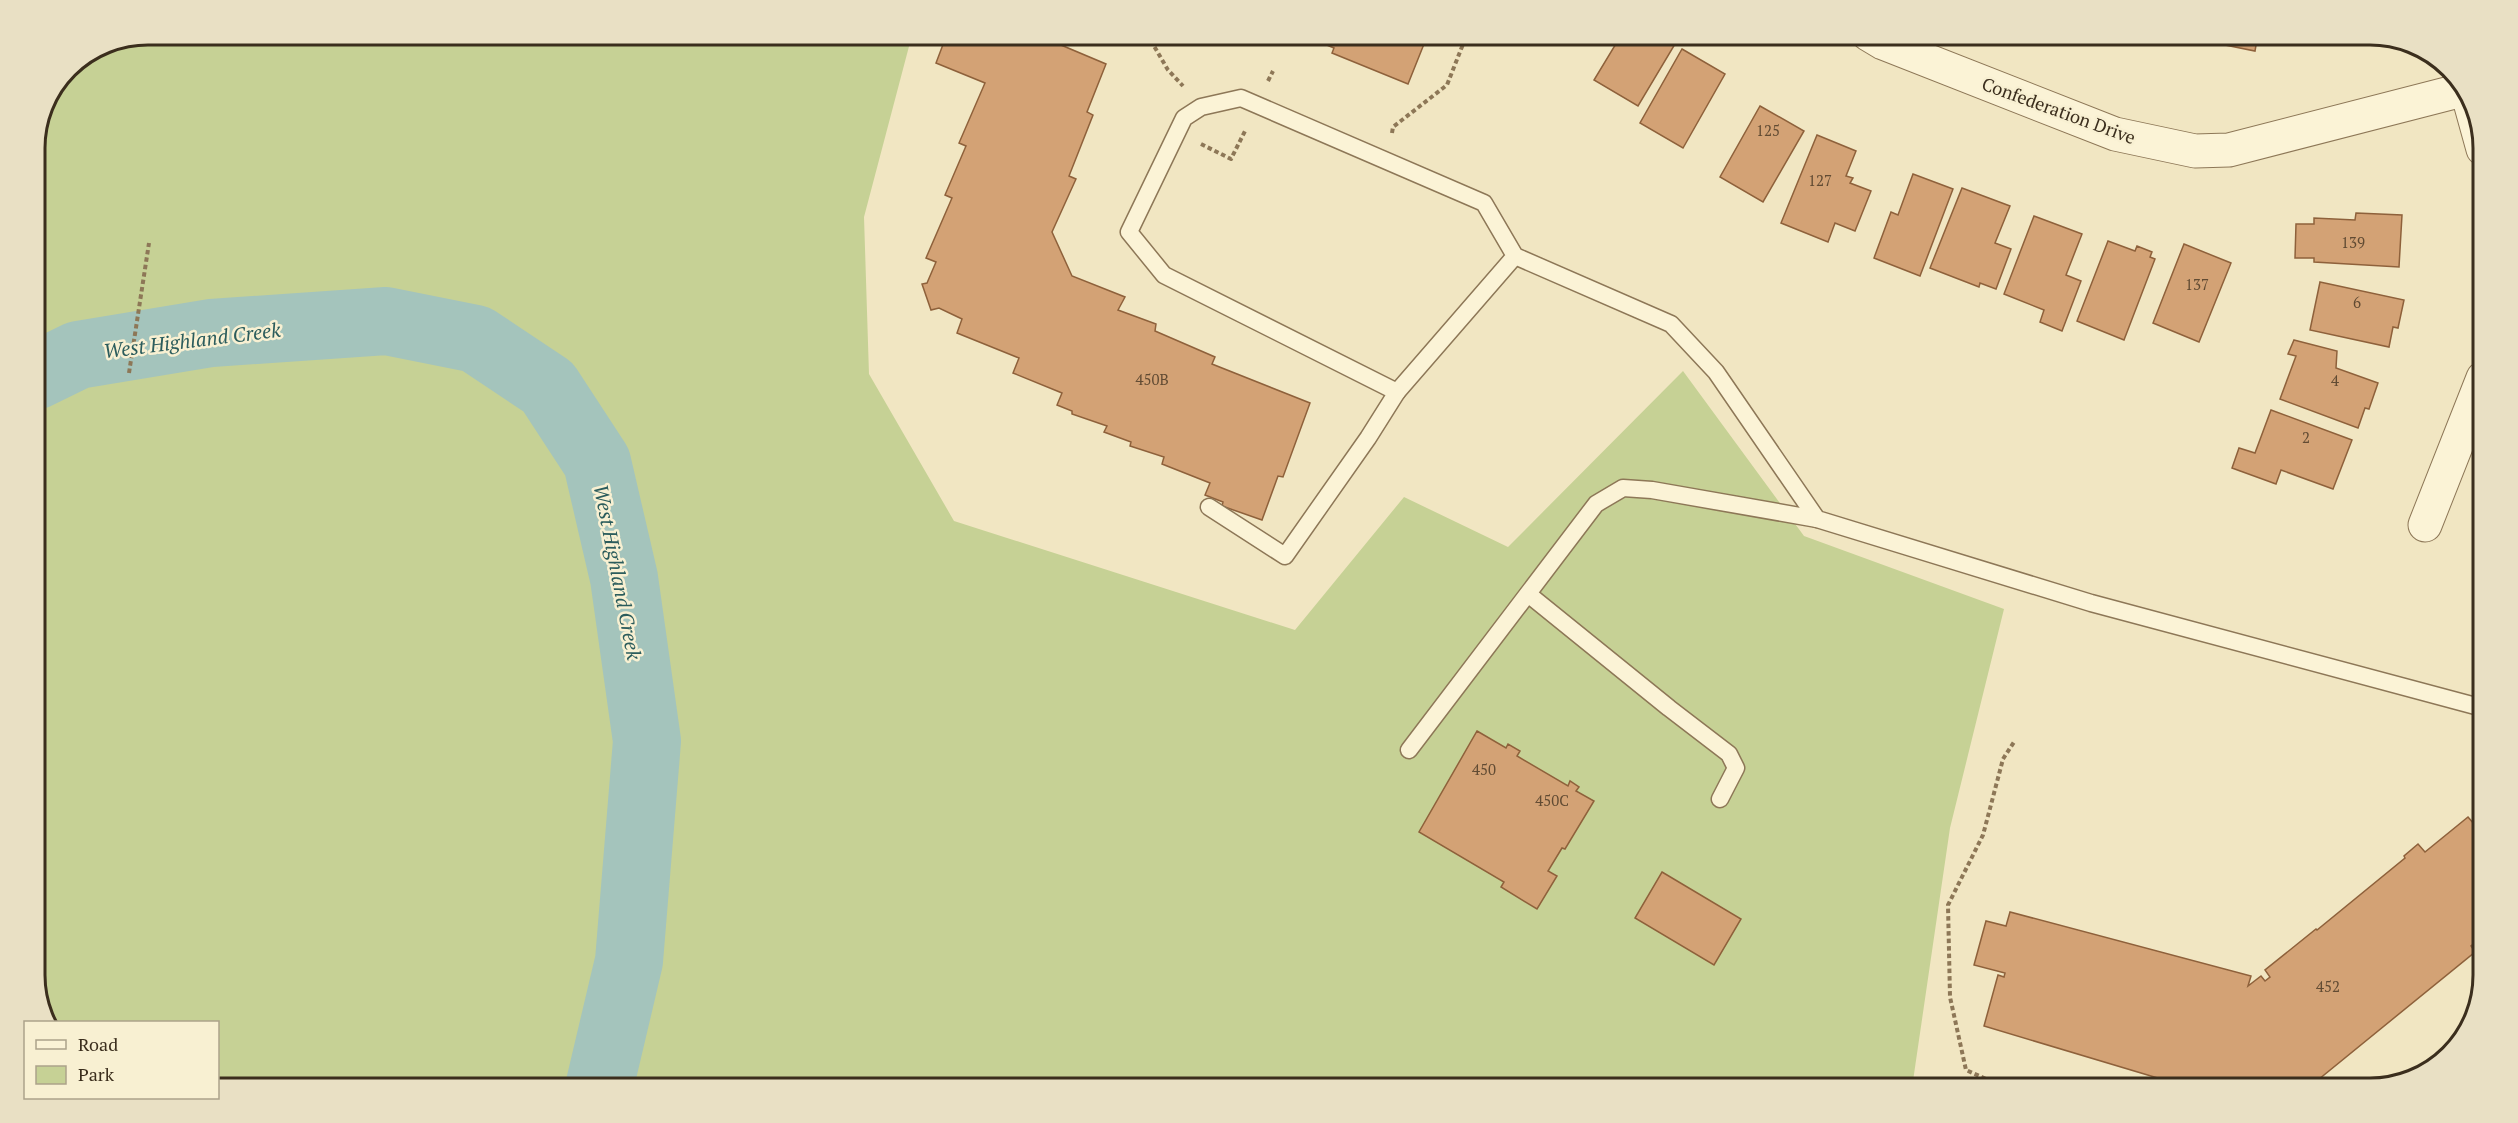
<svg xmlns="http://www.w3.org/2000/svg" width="2518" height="1123" viewBox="0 0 2518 1123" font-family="'PT Serif',serif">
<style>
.green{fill:#c6d195}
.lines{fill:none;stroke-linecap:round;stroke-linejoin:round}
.river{stroke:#a4c4bc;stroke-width:68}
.building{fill:#d3a275;stroke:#8e613b;stroke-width:1.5}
.service-casing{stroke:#8d7757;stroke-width:19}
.minor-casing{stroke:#8d7757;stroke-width:35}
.path{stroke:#8d7757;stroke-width:4;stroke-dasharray:4.5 3;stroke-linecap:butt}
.service{stroke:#fbf3d6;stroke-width:16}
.minor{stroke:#fbf3d6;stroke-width:33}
.labels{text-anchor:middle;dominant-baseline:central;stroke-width:5;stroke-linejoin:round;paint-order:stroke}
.number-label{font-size:15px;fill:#614b33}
.street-label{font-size:18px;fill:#3b2e1d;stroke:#f8f0d2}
.water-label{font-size:20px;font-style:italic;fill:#2b5c5c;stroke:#f8f0d2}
.rim{fill:none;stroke:#3b2e1d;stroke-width:3}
</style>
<rect width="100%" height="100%" fill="#f1e6c2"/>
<polygon class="green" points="148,35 912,35 864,217 869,374 954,521 1295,630 1404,497 1508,547 1683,371 1804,536 2004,609 1950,828 1913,1081 1919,1088 218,1088 218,1022 50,1022 35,982 35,141 68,68 105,43"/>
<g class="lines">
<polyline class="river" points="35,376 78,355 211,333 386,321 476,339 548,387 597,462 624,578 647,741 629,961 599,1088"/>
</g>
<g class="building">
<polygon points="947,34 1066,34 1061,45 1106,64 1087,112 1093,115 1069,176 1076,179 1052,232 1072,276 1125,297 1118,310 1156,324 1155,331 1215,357 1212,364 1310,403 1283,477 1278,476 1262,520 1222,506 1223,502 1205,495 1210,483 1162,464 1164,457 1130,446 1131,442 1104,432 1107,426 1072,414 1072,411 1057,405 1062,393 1013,373 1019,358 957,333 962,319 939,308 931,310 922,284 927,283 936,262 926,258 952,198 945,195 966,146 959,143 985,83 936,63"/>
<polygon points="1300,34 1428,34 1408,84 1332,53 1334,48"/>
<polygon points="1632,34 1681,34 1638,106 1594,80 1620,37 1628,42"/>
<polygon points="2185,34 2258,34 2255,51 2185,37"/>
<polygon points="1682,49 1725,74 1683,148 1640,123"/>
<polygon points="1760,106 1804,131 1763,202 1720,177"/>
<polygon points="1817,135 1856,151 1846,176 1853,178 1850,183 1871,191 1855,231 1835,223 1828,242 1781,223"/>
<polygon points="1913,174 1953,189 1920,276 1874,258 1891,212 1898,215"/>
<polygon points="1962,188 2010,206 1995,243 2011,249 1996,289 1980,283 1979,287 1930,268"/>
<polygon points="2356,213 2402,215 2399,267 2314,262 2314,258 2295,258 2296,224 2314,224 2314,218 2355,220"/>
<polygon points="2034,216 2082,234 2066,275 2081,281 2062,331 2040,322 2044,310 2004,294"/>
<polygon points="2108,241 2135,251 2137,246 2152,252 2150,257 2155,259 2124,340 2077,321"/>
<polygon points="2184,244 2231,263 2199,342 2153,323"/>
<polygon points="2320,282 2404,300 2398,328 2393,327 2389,347 2310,330"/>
<polygon points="2294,340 2337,351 2336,368 2378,383 2369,409 2365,408 2358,428 2280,399 2296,356 2288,354"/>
<polygon points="2271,410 2352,440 2333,489 2281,470 2276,484 2232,468 2239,448 2255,453"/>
<polygon points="1477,731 1506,748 1508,744 1520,751 1517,756 1568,786 1570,781 1579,787 1576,791 1594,801 1565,849 1562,848 1548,871 1557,876 1537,909 1501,887 1504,882 1419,832"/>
<polygon points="2468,817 2474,824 2477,822 2483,830 2483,851 2480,854 2483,859 2483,936 2471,946 2475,952 2308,1088 2191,1088 1984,1026 1998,975 2004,977 2005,973 1974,965 1986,921 2006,926 2010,912 2251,976 2248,986 2261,976 2265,981 2270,977 2265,970 2316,929 2317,930 2405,858 2404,856 2418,844 2425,852"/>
<polygon points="1662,872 1741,919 1714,965 1635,918"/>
</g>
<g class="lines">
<defs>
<g id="service">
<polyline points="1515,256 1397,392 1164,275 1129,232 1184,118 1201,107 1241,98 1484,203 1515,256 1671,324 1716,372 1817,519 2091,603 2483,708"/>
<polyline points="1209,507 1285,556 1368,438 1397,392"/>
<polyline points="1528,594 1669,708 1729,754 1736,768 1720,799"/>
<polyline points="1409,750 1596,504 1623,488 1652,490 1817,519"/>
</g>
<g id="minor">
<polyline points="1868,34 1883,43 2115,134 2195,151 2229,150 2466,89"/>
<polyline points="2470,102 2483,149"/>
<polyline points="2425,525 2483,378"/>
</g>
</defs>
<use href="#service" class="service-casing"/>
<use href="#minor" class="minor-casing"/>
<g class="path">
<polyline points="1147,34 1168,70 1183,86"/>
<polyline points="1268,81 1273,71"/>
<polyline points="1392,133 1393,127 1447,85 1467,34"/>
<polyline points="1201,144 1231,159 1246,129"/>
<polyline points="129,373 149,243"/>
<polyline points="2006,1088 1966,1070 1950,997 1948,905 1983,835 2003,759 2014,742"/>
</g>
<use href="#service" class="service"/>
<use href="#minor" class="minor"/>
</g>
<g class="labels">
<g class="number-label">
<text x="1768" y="130">125</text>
<text x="1820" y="180">127</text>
<text x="2353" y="242">139</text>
<text x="2197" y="284">137</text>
<text x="2357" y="302">6</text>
<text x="1152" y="379">450B</text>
<text x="2335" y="380">4</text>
<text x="2306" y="437">2</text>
<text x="1484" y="769">450</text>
<text x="1552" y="800">450C</text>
<text x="2328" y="986">452</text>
</g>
<g class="street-label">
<text transform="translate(2059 110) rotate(20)">Confederation Drive</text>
</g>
<g class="water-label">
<text transform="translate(192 340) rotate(-7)">West Highland Creek</text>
<text transform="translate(618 572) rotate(79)">West Highland Creek</text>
</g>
</g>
<path d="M0 0H2518V1123H0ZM148 45H2370A103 103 0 0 1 2473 148V975A103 103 0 0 1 2370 1078H148A103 103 0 0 1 45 975V148A103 103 0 0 1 148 45Z" fill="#e9e0c4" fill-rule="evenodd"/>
<path class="rim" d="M148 45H2370A103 103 0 0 1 2473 148V975A103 103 0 0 1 2370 1078H148A103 103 0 0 1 45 975V148A103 103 0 0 1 148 45Z"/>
<rect x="24" y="1021" width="195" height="78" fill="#f8f0d2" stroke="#aca28a" stroke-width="1.5"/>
<rect x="36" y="1040" width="30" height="9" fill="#fbf3d6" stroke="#aca28a" stroke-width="1.5"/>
<text x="78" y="1051" font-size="18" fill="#3b2e1d">Road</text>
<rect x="36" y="1066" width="30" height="18" fill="#c6d195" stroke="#aca28a" stroke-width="1.5"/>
<text x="78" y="1081" font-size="18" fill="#3b2e1d">Park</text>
</svg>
